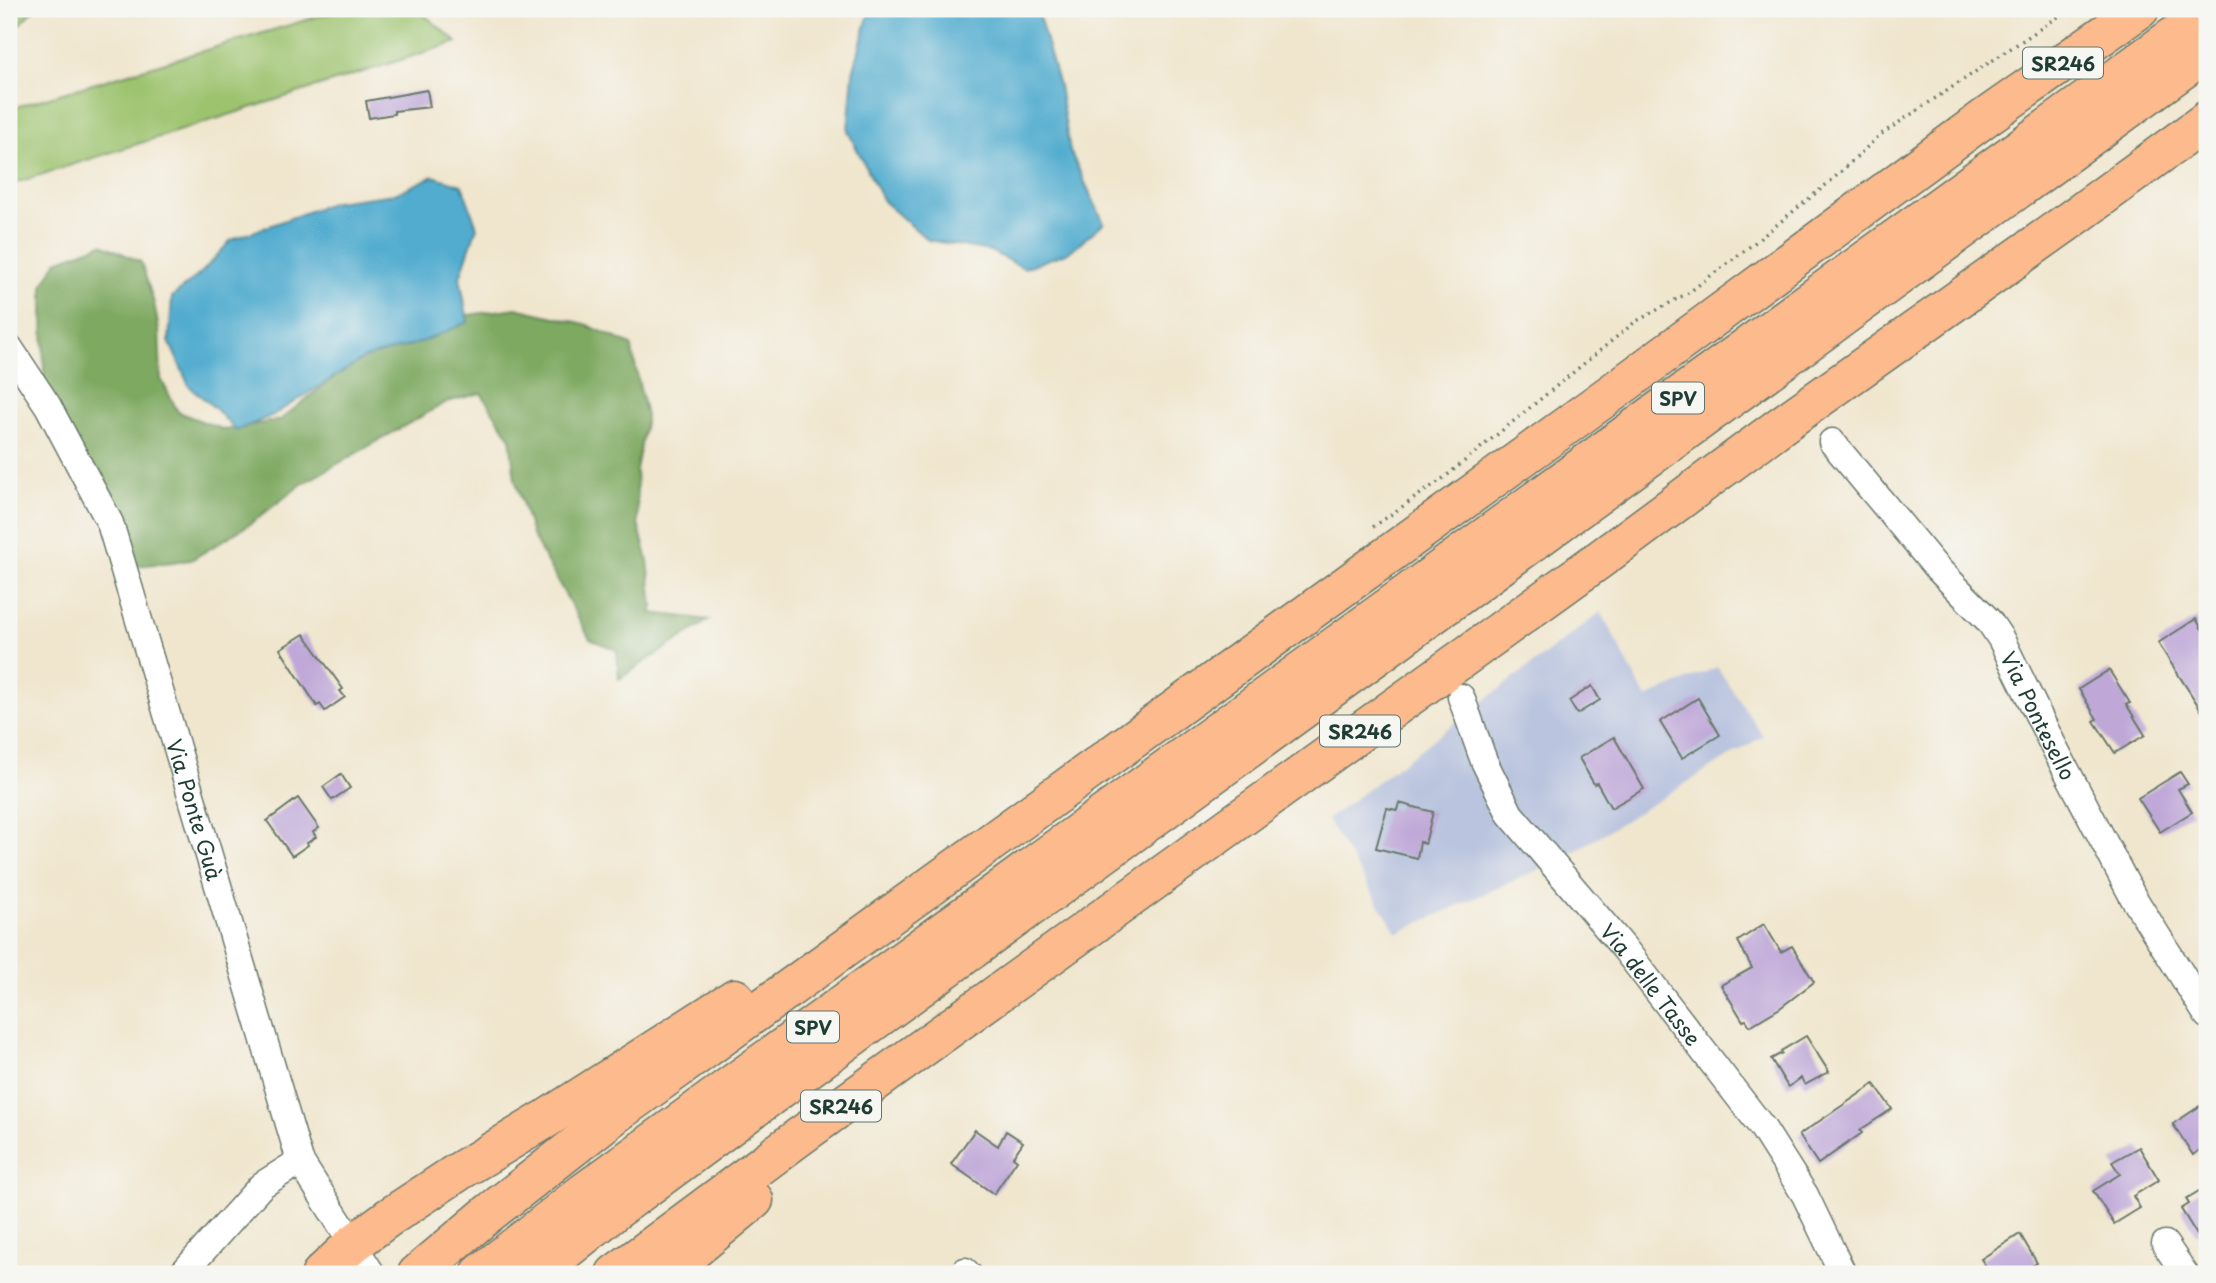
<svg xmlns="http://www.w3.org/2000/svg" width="2216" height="1283" viewBox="0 0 2216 1283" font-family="'Playpen Sans',sans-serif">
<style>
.industrial{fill:#bac4de}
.green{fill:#9dc36e;stroke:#5e8051;stroke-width:2}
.forest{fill:#7ea961;stroke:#4e734a;stroke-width:2}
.water{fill:#51accf;stroke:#387482;stroke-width:2}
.building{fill:#bfa8d8}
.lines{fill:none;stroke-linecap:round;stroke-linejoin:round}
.minor-casing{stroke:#68786a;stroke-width:29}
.highway-casing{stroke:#68786a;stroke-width:41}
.path{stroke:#68786a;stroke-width:3.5;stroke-dasharray:2 5;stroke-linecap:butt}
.minor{stroke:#fff;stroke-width:26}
.highway{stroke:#fcba8d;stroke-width:38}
.labels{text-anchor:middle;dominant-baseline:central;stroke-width:5;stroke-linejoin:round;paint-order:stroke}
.shield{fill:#f6f6f2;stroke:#60746d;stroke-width:2}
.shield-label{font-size:19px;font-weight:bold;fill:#1f3d34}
.street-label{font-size:21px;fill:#1f3d34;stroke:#f6f6f2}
</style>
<rect width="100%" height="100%" fill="#f6f6f2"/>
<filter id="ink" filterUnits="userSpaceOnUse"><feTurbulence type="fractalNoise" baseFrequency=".0143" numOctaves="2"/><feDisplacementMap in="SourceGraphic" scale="14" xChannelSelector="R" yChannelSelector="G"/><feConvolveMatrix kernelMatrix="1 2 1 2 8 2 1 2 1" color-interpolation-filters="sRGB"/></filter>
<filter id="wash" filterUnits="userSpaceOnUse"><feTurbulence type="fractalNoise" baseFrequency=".00686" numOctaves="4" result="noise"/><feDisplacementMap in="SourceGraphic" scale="28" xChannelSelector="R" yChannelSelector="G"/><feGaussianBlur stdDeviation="1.57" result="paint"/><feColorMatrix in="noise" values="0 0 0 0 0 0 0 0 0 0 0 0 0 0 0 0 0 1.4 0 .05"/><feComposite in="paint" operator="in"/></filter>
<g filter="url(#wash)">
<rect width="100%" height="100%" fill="#f0e6ce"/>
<polygon class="industrial" points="1601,612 1646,698 1717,667 1763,736 1562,859 1397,933 1327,820"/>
<g class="green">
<polygon points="9,9 35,9 9,35"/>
<polygon points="343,9 417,9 457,42 9,185 9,109"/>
</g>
<polygon class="forest" points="102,244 141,262 154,303 159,330 161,379 178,412 224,430 280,420 376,344 448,318 516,308 585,324 631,345 646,417 636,470 638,523 648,561 653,607 651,613 709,620 619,679 617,650 590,639 532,535 515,479 510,437 481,393 447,402 302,484 250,524 191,560 136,566 44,390 43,285 57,261"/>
<g class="water">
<polygon points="870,9 1037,9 1059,86 1070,151 1104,223 1069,252 1024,268 990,251 928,240 883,201 848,131 853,73"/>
<polygon points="433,176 462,185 477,227 460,277 468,322 419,343 365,358 273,415 236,431 217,410 189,386 169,341 172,297 201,273 231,240 334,202 395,194"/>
</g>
<g id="blocks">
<g class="building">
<polygon points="427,90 430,107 394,111 394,114 369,118 366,101"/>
<polygon points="2196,619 2207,637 2207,719 2158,643"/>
<polygon points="304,634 343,689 340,691 345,697 325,711 320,704 317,706 280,649"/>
<polygon points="2109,670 2130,703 2126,704 2145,735 2115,753 2094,721 2097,719 2079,689"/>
<polygon points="1592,686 1600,700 1577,714 1569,701"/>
<polygon points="1698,698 1720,735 1682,758 1660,722"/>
<polygon points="1614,737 1644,789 1611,808 1597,783 1594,784 1579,758"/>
<polygon points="2180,772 2188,784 2178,789 2192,812 2160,832 2138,798"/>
<polygon points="341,774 350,788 332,800 323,787"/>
<polygon points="298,798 319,828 313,832 316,837 307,843 308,845 292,856 267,821"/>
<polygon points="1399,803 1433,812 1425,844 1420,842 1417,858 1376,848 1387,808 1397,810"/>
<polygon points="1764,924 1781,952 1792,946 1814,982 1780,1008 1750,1026 1746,1020 1743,1021 1721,985 1752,968 1738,941"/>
<polygon points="1806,1036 1829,1072 1805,1085 1801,1078 1788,1087 1771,1059 1782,1053 1781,1051"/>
<polygon points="1874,1084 1892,1109 1860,1130 1862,1133 1818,1164 1799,1135"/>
<polygon points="2203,1104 2207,1112 2207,1145 2193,1155 2173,1124"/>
<polygon points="975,1130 998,1146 1006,1131 1023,1142 1013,1157 1017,1160 994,1194 951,1164"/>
<polygon points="2139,1147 2159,1180 2133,1196 2140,1208 2114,1224 2093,1191 2120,1174 2112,1162"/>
<polygon points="2207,1186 2207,1229 2197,1235 2181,1209 2189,1204 2186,1199"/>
<polygon points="2020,1234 2037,1263 2019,1274 1991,1274 1981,1259"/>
</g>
</g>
</g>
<g filter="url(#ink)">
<use href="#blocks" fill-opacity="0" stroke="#68786a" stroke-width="2"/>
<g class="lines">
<defs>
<g id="minor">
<path id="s1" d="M 9,347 L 48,406 L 110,523 L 300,1161 L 372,1274"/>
<path id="s2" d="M 1832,442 L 1935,566 L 1989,621 L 2001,639 L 2052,743 L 2133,897 L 2207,1015"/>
<path id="s3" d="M 1461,697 L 1484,761 L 1510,814 L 1624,948 L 1762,1127 L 1805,1195 L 1843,1274"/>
<polyline points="2165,1244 2185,1274"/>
<polyline points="965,1271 968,1274"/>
<polyline points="182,1274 262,1185 300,1161"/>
</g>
<g id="highway">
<polyline points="321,1274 353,1244 388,1218 458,1172 546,1119 735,998"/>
<polyline points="417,1274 488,1214 613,1116 1613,392 1986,117 2140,9"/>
<polyline points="480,1274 584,1192 2207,12"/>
<polyline points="536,1274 615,1211 771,1096 2207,52"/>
<polyline points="615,1274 799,1137 1603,557 1783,424 2080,213 2207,120"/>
<polyline points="660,1274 689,1254 754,1200"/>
</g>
</defs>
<use href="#minor" class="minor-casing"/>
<use href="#highway" class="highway-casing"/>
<polyline class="path" points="1373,527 1445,477 1635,322 1688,293 1753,244 1832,180 1880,135 2070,9"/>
<use href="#minor" class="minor"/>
<use href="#highway" class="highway"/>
</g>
</g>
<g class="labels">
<g class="shield">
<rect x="2023" y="47.5" width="80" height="31" rx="5"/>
<rect x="1652" y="382.5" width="52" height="31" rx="5"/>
<rect x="1320" y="715.5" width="80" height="31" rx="5"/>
<rect x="787" y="1011.5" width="52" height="31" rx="5"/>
<rect x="801" y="1090.5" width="80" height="31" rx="5"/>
</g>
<g class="shield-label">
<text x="2063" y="63">SR246</text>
<text x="1678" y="398">SPV</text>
<text x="1360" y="731">SR246</text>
<text x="813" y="1027">SPV</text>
<text x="841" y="1106">SR246</text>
</g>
<g class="street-label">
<text stroke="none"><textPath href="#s2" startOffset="345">Via Pontesello</textPath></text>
<text stroke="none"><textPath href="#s1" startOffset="502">Via Ponte Guà</textPath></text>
<text stroke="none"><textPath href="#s3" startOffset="348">Via delle Tasse</textPath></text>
</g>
</g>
<rect width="2216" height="1283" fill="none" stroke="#f6f6f2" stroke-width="35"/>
</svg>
